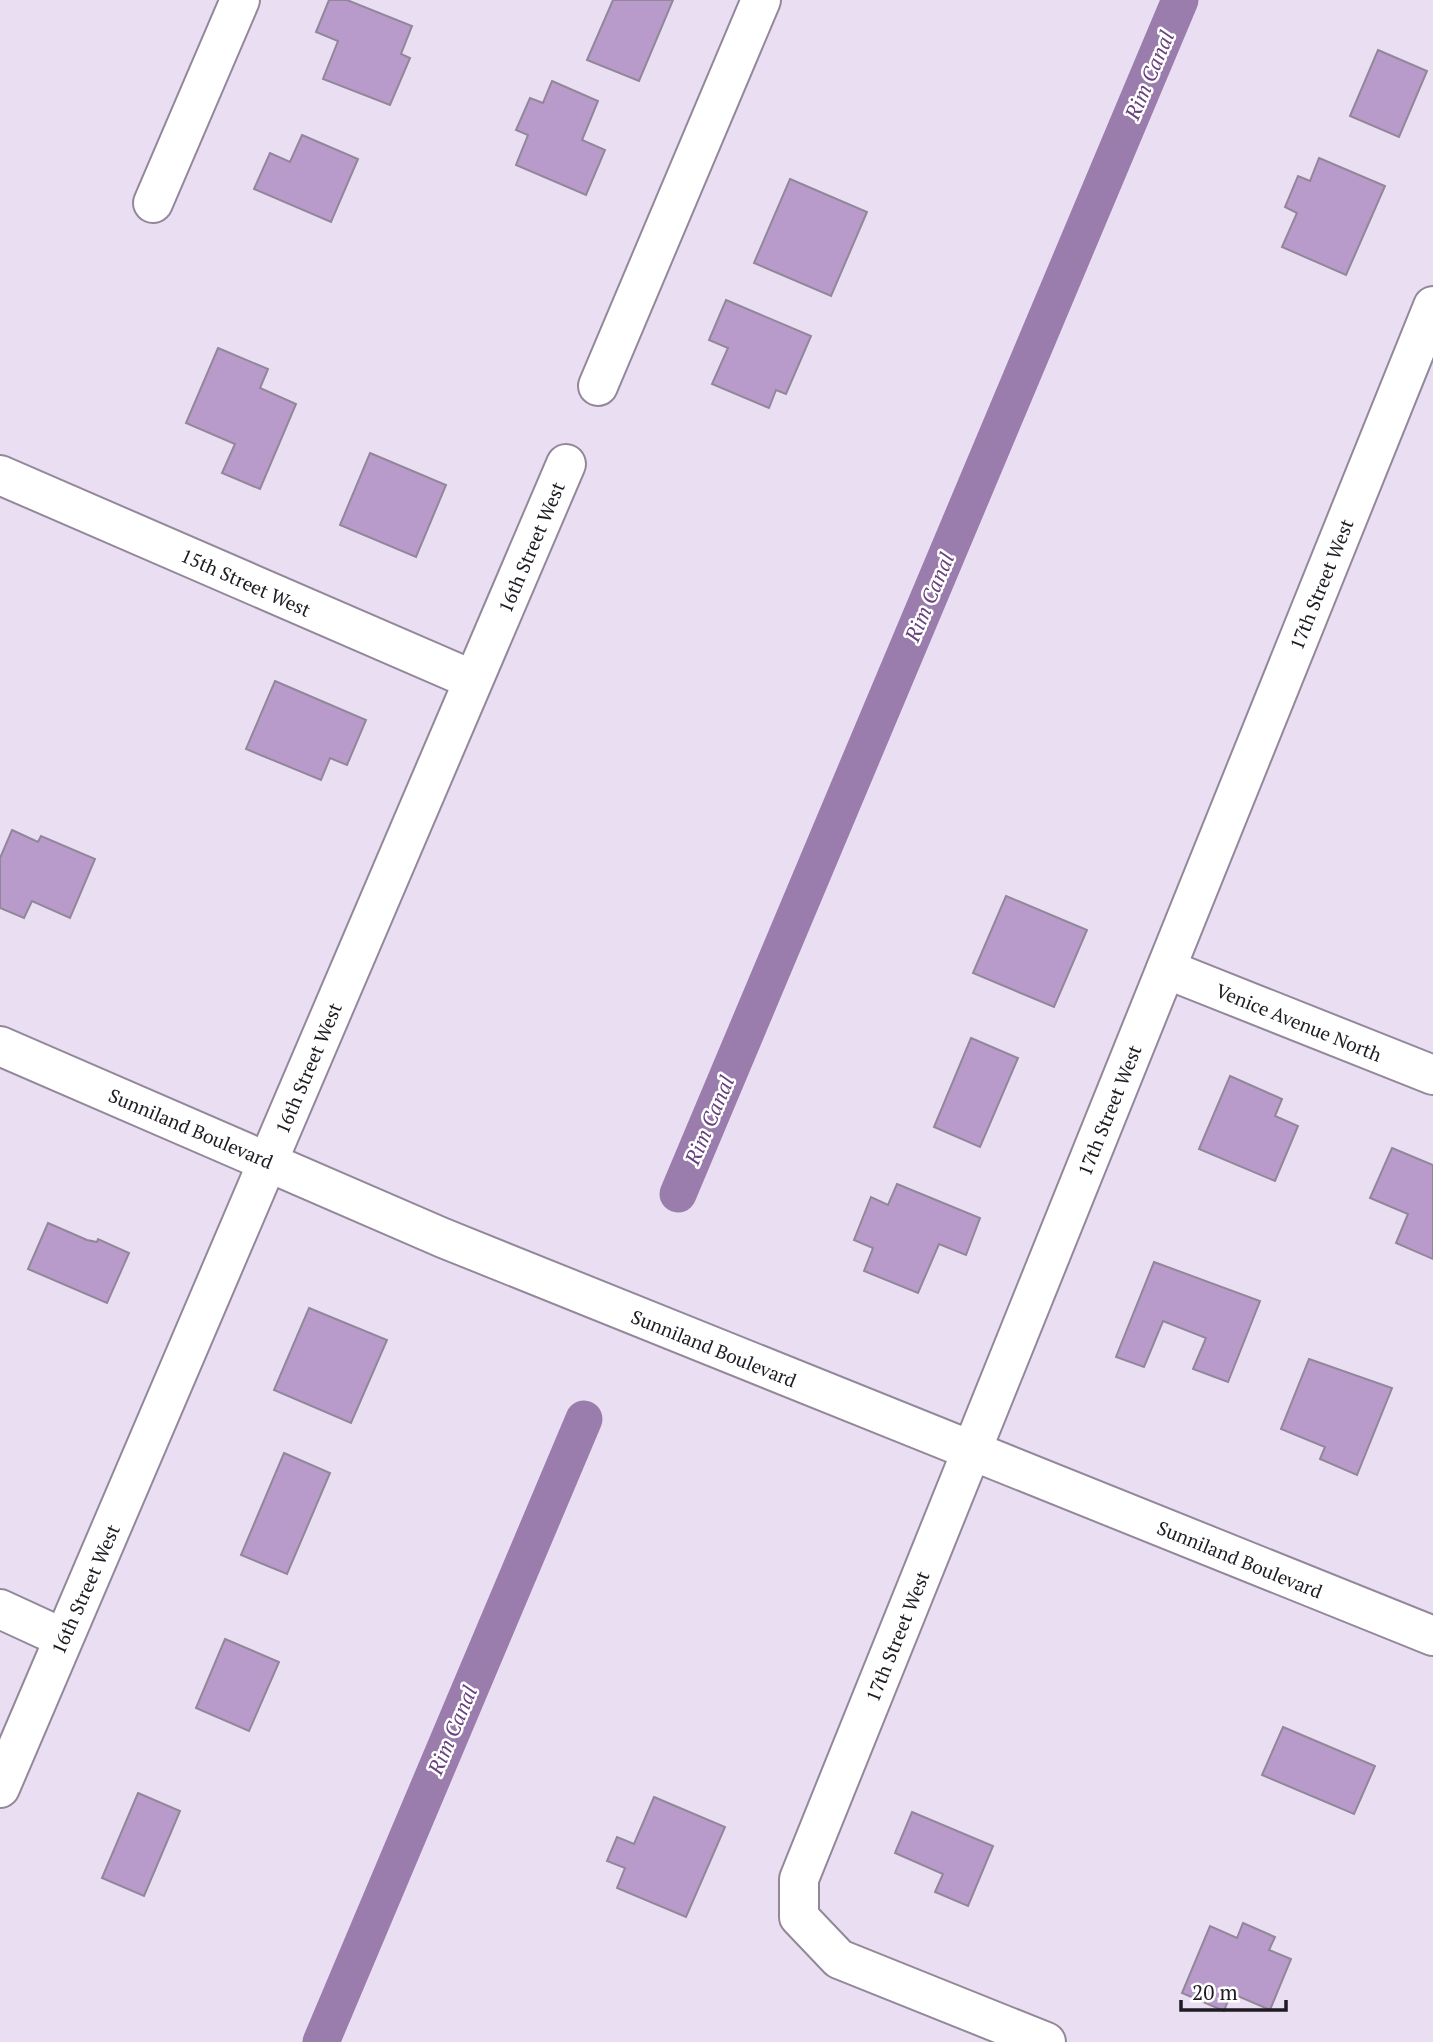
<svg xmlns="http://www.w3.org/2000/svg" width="1433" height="2042" viewBox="0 0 1433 2042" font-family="'PT Serif',serif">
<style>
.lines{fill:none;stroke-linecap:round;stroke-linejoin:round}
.canal{stroke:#9a7dac;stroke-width:37}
.building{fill:#b89bcb;stroke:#928799;stroke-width:2}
.minor-casing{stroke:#93889a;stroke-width:42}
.minor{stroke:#fff;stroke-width:38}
.labels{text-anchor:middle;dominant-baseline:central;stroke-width:5;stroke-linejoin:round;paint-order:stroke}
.street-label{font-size:19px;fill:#1f1b22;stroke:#fff}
.water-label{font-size:21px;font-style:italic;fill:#68417e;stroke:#fff}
</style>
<rect width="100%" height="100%" fill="#eadff2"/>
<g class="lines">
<g class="canal">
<polyline points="678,1194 1180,0"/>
<polyline points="321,2042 584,1419"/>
</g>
</g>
<g class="building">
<polygon points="329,0 347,0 412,26 401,54 410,58 390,105 323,79 338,41 316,32"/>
<polygon points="613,0 673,0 639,81 587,60"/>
<polygon points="1378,50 1427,71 1399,137 1350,116"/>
<polygon points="552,81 598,101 582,140 605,150 586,195 516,165 528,135 516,130 530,98 543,103"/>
<polygon points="302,135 358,159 331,222 254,189 270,153 290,162"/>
<polygon points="1319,158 1385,186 1346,275 1282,247 1297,213 1285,207 1298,176 1310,181"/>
<polygon points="790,179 867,212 831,296 754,263"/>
<polygon points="726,300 811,336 786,394 776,390 769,408 712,384 728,348 709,340"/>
<polygon points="218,348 268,369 260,388 296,404 260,489 222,473 235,444 186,423"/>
<polygon points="370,453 446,485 416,557 340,525"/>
<polygon points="275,681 366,720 347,765 330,758 321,780 246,749"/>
<polygon points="12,830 38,842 41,836 95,859 70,918 32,901 24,918 0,908 0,858"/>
<polygon points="1006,896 1087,930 1054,1007 973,973"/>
<polygon points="971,1038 1018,1058 980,1147 934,1127"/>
<polygon points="1230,1076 1282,1099 1275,1116 1298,1126 1275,1181 1199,1149"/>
<polygon points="1392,1148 1433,1165 1433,1259 1396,1243 1408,1214 1370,1198"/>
<polygon points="897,1184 980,1218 966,1255 939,1244 918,1293 864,1271 873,1248 854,1240 871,1197 888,1205"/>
<polygon points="48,1223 87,1240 97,1242 98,1239 129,1253 107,1303 28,1269"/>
<polygon points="1154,1262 1260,1301 1228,1382 1193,1369 1206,1338 1163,1321 1144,1367 1116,1357"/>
<polygon points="309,1308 387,1340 351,1423 274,1390"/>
<polygon points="1309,1359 1392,1388 1357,1475 1320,1459 1325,1447 1281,1429"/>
<polygon points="284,1453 330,1473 287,1574 241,1555"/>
<polygon points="225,1639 279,1662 249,1731 196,1708"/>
<polygon points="1283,1727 1375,1766 1354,1814 1262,1775"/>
<polygon points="138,1793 180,1811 144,1896 102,1878"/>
<polygon points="654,1797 725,1827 686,1917 617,1888 625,1868 607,1861 617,1837 634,1844"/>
<polygon points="912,1812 993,1846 968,1906 935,1892 943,1874 895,1853"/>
<polygon points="1243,1923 1275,1937 1269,1950 1291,1959 1270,2010 1231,1993 1224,2011 1182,1993 1210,1926 1237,1938"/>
</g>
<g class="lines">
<defs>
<g id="minor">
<polyline points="153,203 240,0"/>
<polyline points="598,386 761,0"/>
<polyline points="0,475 473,680"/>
<polyline points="1166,969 1433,1075"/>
<polyline points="0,1046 443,1238 1433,1636"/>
<polyline points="0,1609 63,1638"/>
<polyline points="0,1788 566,464"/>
<polyline points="1046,2042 839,1959 799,1917 799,1879 1433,306"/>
</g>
</defs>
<use href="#minor" class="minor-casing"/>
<use href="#minor" class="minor"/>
</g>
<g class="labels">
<g class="street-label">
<text transform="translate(531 547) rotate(-67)">16th Street West</text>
<text transform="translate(246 582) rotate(24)">15th Street West</text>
<text transform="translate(1321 584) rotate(-68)">17th Street West</text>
<text transform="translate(1299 1022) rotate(22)">Venice Avenue North</text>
<text transform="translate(308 1068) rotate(-67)">16th Street West</text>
<text transform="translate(1109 1110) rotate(-68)">17th Street West</text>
<text transform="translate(191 1128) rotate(23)">Sunniland Boulevard</text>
<text transform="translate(714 1348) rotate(22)">Sunniland Boulevard</text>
<text transform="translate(1240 1559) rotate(22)">Sunniland Boulevard</text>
<text transform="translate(85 1589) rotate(-66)">16th Street West</text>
<text transform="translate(897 1636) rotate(-68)">17th Street West</text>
</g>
<g class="water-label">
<text transform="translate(1149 75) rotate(-67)">Rim Canal</text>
<text transform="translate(929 597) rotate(-67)">Rim Canal</text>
<text transform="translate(709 1120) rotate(-67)">Rim Canal</text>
<text transform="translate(452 1730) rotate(-67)">Rim Canal</text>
</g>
</g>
<path d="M1181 2000v10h105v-10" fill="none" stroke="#1f1b22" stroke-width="3.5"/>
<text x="1192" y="2000" font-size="21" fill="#1f1b22" stroke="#ffffff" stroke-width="5" paint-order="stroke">20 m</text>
</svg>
